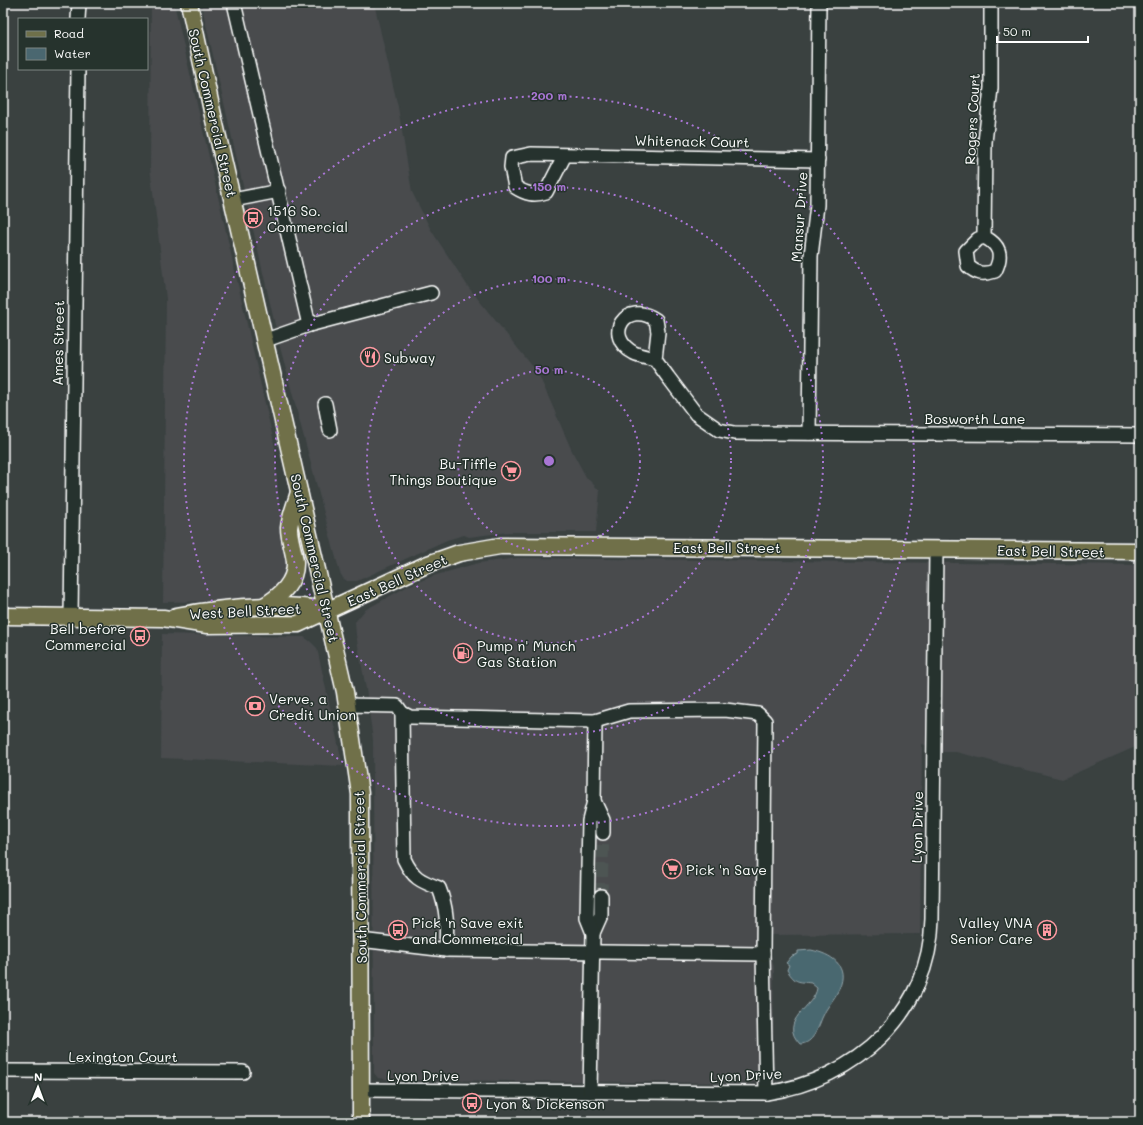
<svg xmlns="http://www.w3.org/2000/svg" width="1143" height="1125" viewBox="0 0 1143 1125" font-family="Mali,sans-serif">
<style>
.built{fill:#484b4d}
.water{fill:#4a6770;stroke:#92a4a9}
.lines{fill:none;stroke-linecap:round;stroke-linejoin:round}
.minor-tunnel{stroke:#4e5453;stroke-width:13;stroke-dasharray:13 6;stroke-linecap:butt}
.minor-casing{stroke:#fff;stroke-width:16}
.major-casing{stroke:#fff;stroke-width:19}
.minor{stroke:#26332d;stroke-width:13}
.major{stroke:#6f704a;stroke-width:16}
.ring{fill:none;stroke:#a976d5;stroke-width:2;stroke-dasharray:2 4}
.labels{text-anchor:middle;dominant-baseline:central;stroke-width:3;stroke-linejoin:round;paint-order:stroke}
.street-label{font-size:14px;fill:#fff;stroke:#26332d}
.poi-label{font-size:14px;fill:#fff;stroke:#26332d;text-anchor:start}
.centre{fill:#a976d5;stroke:#26332d;stroke-width:2}
.ring-label{font-size:12px;text-anchor:middle;font-weight:bold;fill:#a976d5;stroke:#26332d;stroke-width:3;stroke-linejoin:round;paint-order:stroke}
</style>
<rect width="100%" height="100%" fill="#3a4140"/>
<filter id="ink" filterUnits="userSpaceOnUse"><feTurbulence type="fractalNoise" baseFrequency=".025" numOctaves="2"/><feDisplacementMap in="SourceGraphic" scale="8" xChannelSelector="R" yChannelSelector="G"/><feConvolveMatrix kernelMatrix="1 2 1 2 8 2 1 2 1" color-interpolation-filters="sRGB"/></filter>
<g filter="url(#ink)">
<g class="built">
<polygon points="151,3 174,3 275,447 278,492 291,560 289,571 271,596 256,600 238,601 163,602 166,299 150,167"/>
<polygon points="201,3 374,3 398,107 412,192 431,230 469,288 538,373 572,451 586,477 600,491 596,532 508,532 469,537 464,535 447,540 357,581 347,581 343,578 340,573 281,351"/>
<polygon points="518,558 1140,565 1140,745 1062,779 956,752 943,752 922,744 920,934 771,935 769,948 774,967 773,1080 747,1083 392,1080 378,1078 374,1073 373,740 366,689 356,635 355,622 365,610 408,586 433,576 478,563"/>
<polygon points="162,634 298,637 304,637 311,642 317,648 343,766 161,758"/>
</g>
<path class="water" d="M 811,950 C 831,954 850,965 839,989 C 835,999 826,1007 822,1018 C 818,1028 813,1044 800,1044 C 777,1020 815,1007 817,988 L 811,983 C 798,981 796,984 787,970 L 789,965 L 786,963 L 792,956 L 798,954 L 798,951 Z"/>
<g class="lines">
<polyline class="minor-tunnel" points="601,896 603,833"/>
<defs>
<g id="minor">
<polyline points="234,3 309,325 431,293"/>
<polyline points="78,19 79,3"/>
<path d="M 565,155 L 546,192 C 534,196 526,194 515,187 L 511,167 L 512,158 L 531,154 L 818,160"/>
<polyline points="233,200 279,191"/>
<polyline points="984,237 985,142 991,88 991,3"/>
<path d="M 984,237 C 1000,245 1003,255 995,271 C 983,275 977,274 968,266 L 966,251 L 978,239 Z"/>
<polyline points="266,340 309,325"/>
<path d="M 655,359 C 648,357 640,356 634,353 C 602,336 626,299 656,320 L 658,332 L 655,359 L 668,377 L 696,414 L 719,430 L 734,433 L 1140,435"/>
<polyline points="325,404 330,430"/>
<polyline points="809,433 811,256 817,205 819,3"/>
<polyline points="71,617 78,69"/>
<polyline points="347,705 397,706 402,713 410,717 595,721 629,711 725,710 758,714 765,721 763,954 766,1093"/>
<path d="M 402,713 L 404,859 C 413,878 420,881 439,888 C 448,911 447,926 446,950"/>
<polyline points="594,801 603,820 603,833"/>
<polyline points="593,933 601,915 601,896"/>
<polyline points="360,940 446,950 763,954"/>
<polyline points="3,1071 243,1072"/>
<path d="M 361,1090 L 766,1093 C 856,1080 930,1013 932,919 L 936,549"/>
<polyline points="590,1092 593,933 587,918 589,821 594,801 595,721"/>
</g>
<g id="major">
<polyline points="189,3 212,111 345,692 360,794 361,1122"/>
<path d="M 262,607 C 278,598 296,583 295,562 C 294,551 289,539 289,528 C 290,517 296,503 299,492"/>
<polyline points="3,616 163,618 207,625 298,624 428,564 459,553 500,546 1140,551"/>
<path d="M 176,616 C 225,607 278,602 327,610"/>
</g>
</defs>
<use href="#minor" class="minor-casing"/>
<use href="#major" class="major-casing"/>
<use href="#minor" class="minor"/>
<use href="#major" class="major"/>
</g>
</g>
<g class="ring">
<circle cx="549" cy="461" r="91"/>
<circle cx="549" cy="461" r="182"/>
<circle cx="549" cy="461" r="274"/>
<circle cx="549" cy="461" r="365"/>
</g>
<defs>
<symbol id="bus-ring" viewBox="-11 -11 22 22"><circle r="9.5" fill="#26332d" stroke="#ff9aa2" stroke-width="1.5"/><path d="M-5-6H5V4H4V6H2V4H-2V6H-4V4H-5ZM-3.5-4V0h7V-4ZM-3.5 1.2v1.5H-2V1.2ZM2 1.2v1.5H3.5V1.2Z" fill="#ff9aa2"/></symbol>
<symbol id="restaurant-ring" viewBox="-11 -11 22 22"><circle r="9.5" fill="#26332d" stroke="#ff9aa2" stroke-width="1.5"/><path d="M-5-6h1v4h1v-4h1v4h1v-4h1v5L-1.5 .5V6h-2V.5L-5-1ZM5-6V6H3V1.5H1.5Q1.5-4 5-6Z" fill="#ff9aa2"/></symbol>
<symbol id="supermarket-ring" viewBox="-11 -11 22 22"><circle r="9.5" fill="#26332d" stroke="#ff9aa2" stroke-width="1.5"/><path d="M-6-5.5h2.5l.6 2H6L4.5 2H-2.5L-4.4-4H-6ZM-1.5 3.2a1.3 1.3 0 1 0 .1 0ZM3 3.2a1.3 1.3 0 1 0 .1 0Z" fill="#ff9aa2"/></symbol>
<symbol id="fuel-ring" viewBox="-11 -11 22 22"><circle r="9.5" fill="#26332d" stroke="#ff9aa2" stroke-width="1.5"/><path d="M-5.5-6h7V0h2V4h1.3V-2.5L3-4.5l.8-.8L6-3V5H2.5V1h-1V6h-7ZM-4.2-4.7v3.2H.2V-4.7Z" fill="#ff9aa2"/></symbol>
<symbol id="bank-ring" viewBox="-11 -11 22 22"><circle r="9.5" fill="#26332d" stroke="#ff9aa2" stroke-width="1.5"/><path d="M-6-4H6V4H-6ZM0-2.3a2.3 2.3 0 1 0 0 4.6a2.3 2.3 0 1 0 0-4.6Z" fill="#ff9aa2"/></symbol>
<symbol id="building-ring" viewBox="-11 -11 22 22"><circle r="9.5" fill="#26332d" stroke="#ff9aa2" stroke-width="1.5"/><path d="M-4-6H4V6H1V3H-1V6H-4ZM-2.5-4.3h1.7v1.8h-1.7ZM.8-4.3h1.7v1.8H.8ZM-2.5-1h1.7V.8h-1.7ZM.8-1h1.7V.8H.8Z" fill="#ff9aa2"/></symbol>
</defs>
<g fill-rule="evenodd">
<use href="#bus-ring" x="242" y="207" width="22" height="22"/>
<use href="#restaurant-ring" x="359" y="346" width="22" height="22"/>
<use href="#supermarket-ring" x="500" y="460" width="22" height="22"/>
<use href="#bus-ring" x="129" y="625" width="22" height="22"/>
<use href="#fuel-ring" x="452" y="642" width="22" height="22"/>
<use href="#bank-ring" x="244" y="695" width="22" height="22"/>
<use href="#supermarket-ring" x="661" y="858" width="22" height="22"/>
<use href="#bus-ring" x="387" y="919" width="22" height="22"/>
<use href="#building-ring" x="1036" y="919" width="22" height="22"/>
<use href="#bus-ring" x="461" y="1092" width="22" height="22"/>
</g>
<g class="labels">
<g class="street-label">
<text transform="translate(213 113) rotate(77)">South Commercial Street</text>
<text transform="translate(972 119) rotate(-87)">Rogers Court</text>
<text transform="translate(692 141) rotate(1)">Whitenack Court</text>
<text transform="translate(799 217) rotate(-86)">Mansur Drive</text>
<text transform="translate(58 343) rotate(-89)">Ames Street</text>
<text x="975" y="418">Bosworth Lane</text>
<text x="727" y="547">East Bell Street</text>
<text transform="translate(1051 551) rotate(1)">East Bell Street</text>
<text transform="translate(315 558) rotate(77)">South Commercial Street</text>
<text transform="translate(397 580) rotate(-24)">East Bell Street</text>
<text transform="translate(245 611) rotate(-3)">West Bell Street</text>
<text transform="translate(917 827) rotate(-89)">Lyon Drive</text>
<text transform="translate(360 877) rotate(-91)">South Commercial Street</text>
<text x="123" y="1056">Lexington Court</text>
<text x="423" y="1075">Lyon Drive</text>
<text transform="translate(746 1075) rotate(-3)">Lyon Drive</text>
</g>
<g class="poi-label">
<text x="267" y="210">1516 So.<tspan x="267" dy="16">Commercial</tspan></text>
<text x="384" y="357">Subway</text>
<text x="497" y="463" text-anchor="end">Bu-Tiffle<tspan x="497" dy="16">Things Boutique</tspan></text>
<text x="126" y="628" text-anchor="end">Bell before<tspan x="126" dy="16">Commercial</tspan></text>
<text x="477" y="645">Pump n' Munch<tspan x="477" dy="16">Gas Station</tspan></text>
<text x="269" y="698">Verve, a<tspan x="269" dy="16">Credit Union</tspan></text>
<text x="686" y="869">Pick 'n Save</text>
<text x="412" y="922">Pick 'n Save exit<tspan x="412" dy="16">and Commercial</tspan></text>
<text x="1033" y="922" text-anchor="end">Valley VNA<tspan x="1033" dy="16">Senior Care</tspan></text>
<text x="486" y="1103">Lyon &amp; Dickenson</text>
</g>
</g>
<circle cx="549" cy="461" r="6" class="centre"/>
<g class="ring-label">
<text x="549" y="100">200 m</text>
<text x="549" y="191">150 m</text>
<text x="549" y="283">100 m</text>
<text x="549" y="374">50 m</text>
</g>
<rect width="1143" height="1125" fill="none" stroke="#26332d" stroke-width="16"/>
<rect x="8" y="8" width="1127" height="1109" fill="none" stroke="#fff" stroke-width="1.5" filter="url(#ink)"/>
<rect x="18" y="18" width="130" height="52" fill="#26332d" stroke="#7d8581"/>
<rect x="26" y="31" width="20" height="6" fill="#6f704a" stroke="#7d8581"/>
<text x="54" y="38" font-size="12" fill="#ffffff">Road</text>
<rect x="26" y="48" width="20" height="12" fill="#4a6770" stroke="#7d8581"/>
<text x="54" y="58" font-size="12" fill="#ffffff">Water</text>
<g transform="translate(38 1087) rotate(1)" stroke="#26332d" stroke-width="3" paint-order="stroke">
<path d="M0-3L7 15L0 10L-7 15Z" fill="#ffffff"/>
<text y="-6" font-size="11" font-weight="bold" text-anchor="middle" fill="#ffffff">N</text>
</g>
<path d="M997 36v6h91v-6" fill="none" stroke="#ffffff" stroke-width="2"/>
<text x="1003" y="36" font-size="12" fill="#ffffff" stroke="#26332d" stroke-width="3" paint-order="stroke">50 m</text>
</svg>
